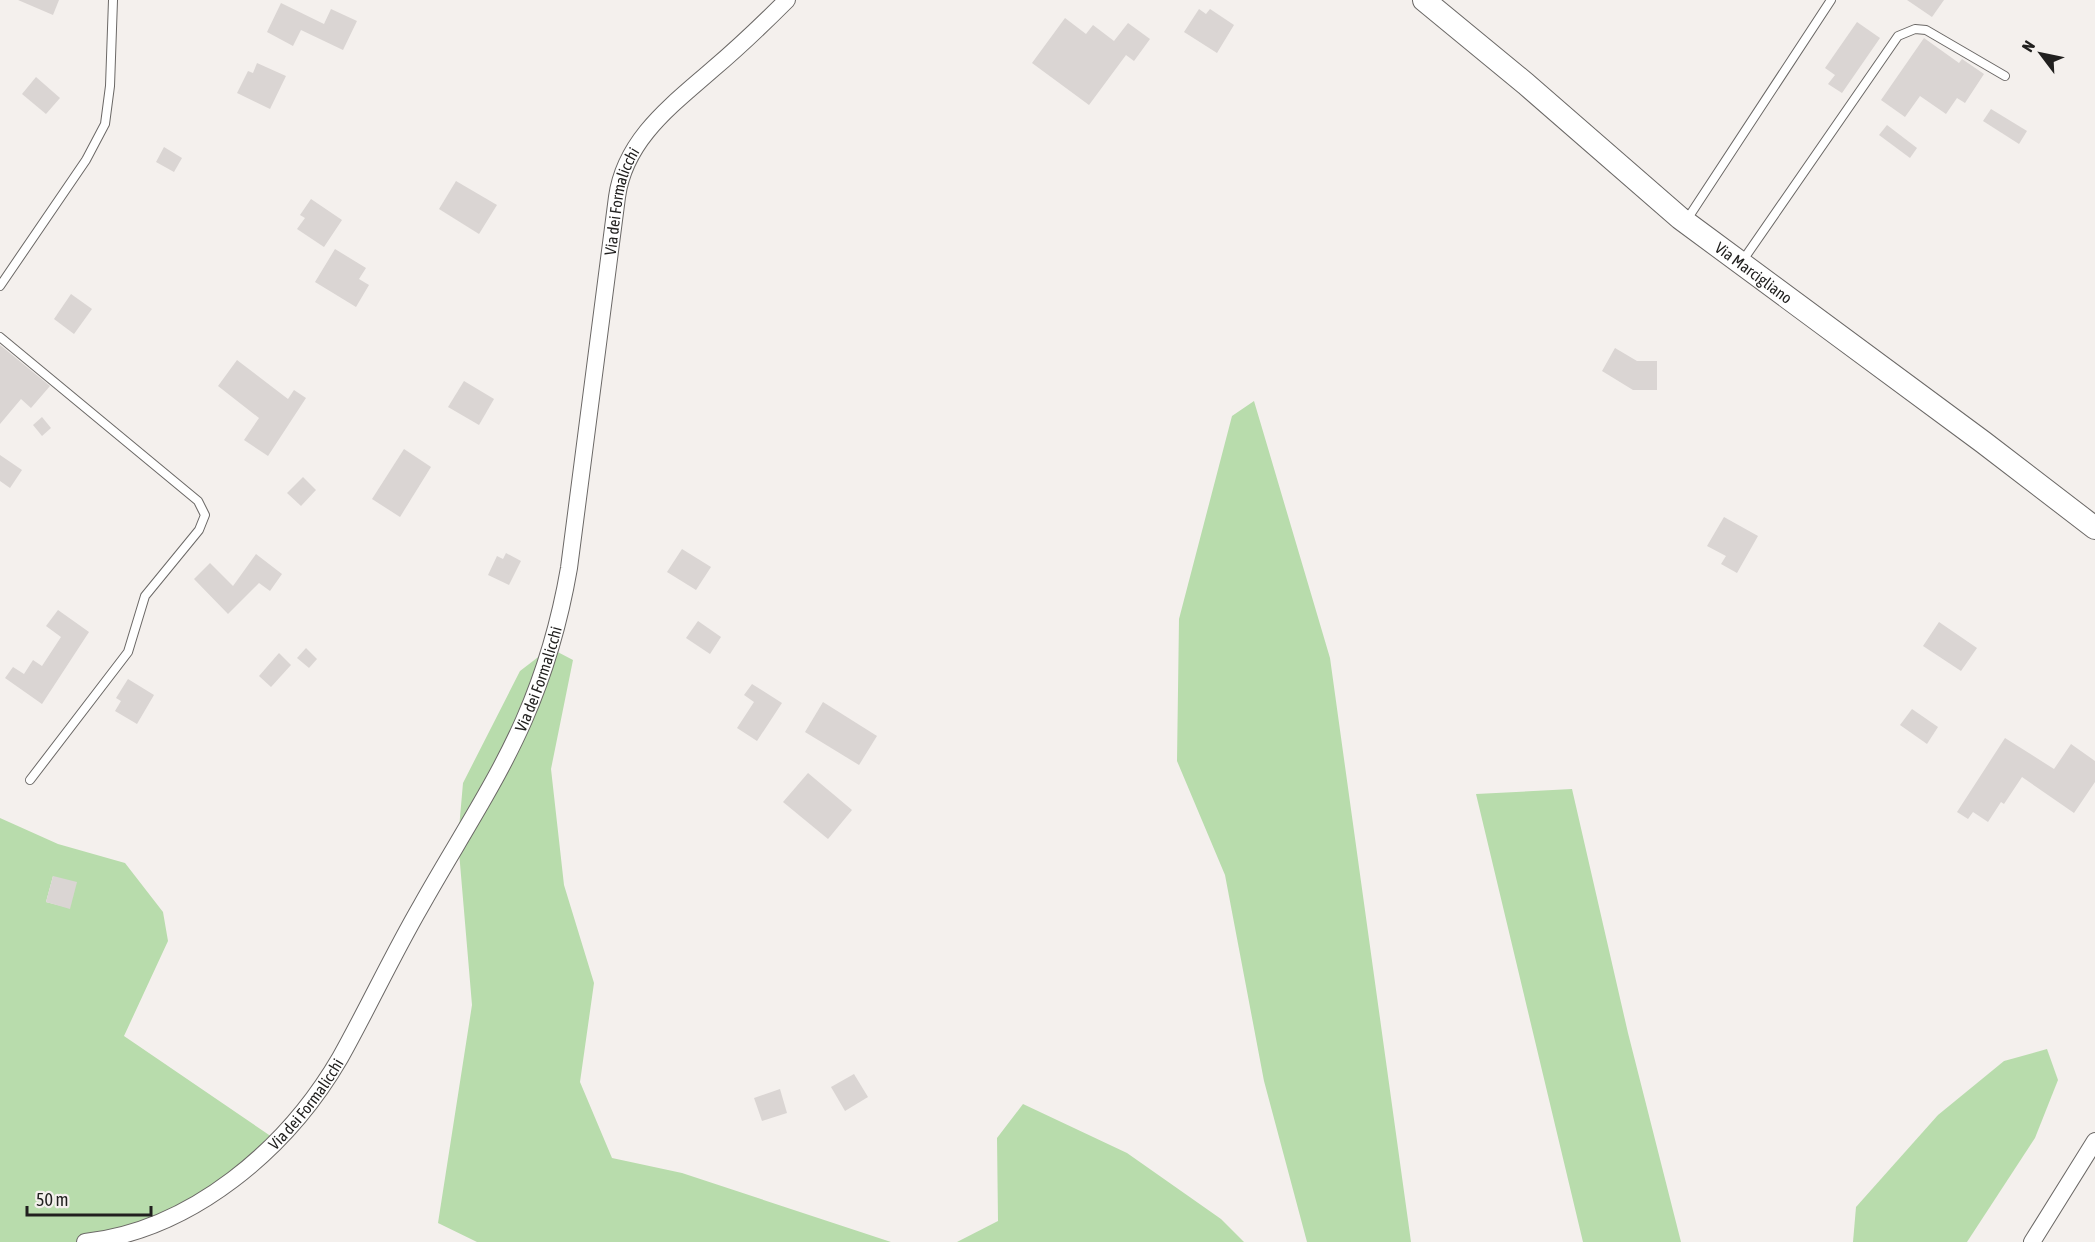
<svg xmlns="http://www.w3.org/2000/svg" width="2095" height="1242" viewBox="0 0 2095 1242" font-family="'Asap Condensed',sans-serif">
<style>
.green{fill:#b8dcac;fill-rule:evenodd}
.building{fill:#dad5d3}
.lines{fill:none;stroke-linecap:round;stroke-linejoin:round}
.lane-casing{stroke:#6b6866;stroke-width:10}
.street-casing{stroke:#6b6866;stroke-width:18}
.secondary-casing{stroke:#6b6866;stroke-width:24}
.lane{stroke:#fff;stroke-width:8}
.street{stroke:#fff;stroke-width:16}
.secondary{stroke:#fff;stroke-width:22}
.labels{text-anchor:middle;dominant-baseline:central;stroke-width:4.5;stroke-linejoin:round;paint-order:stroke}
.street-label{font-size:16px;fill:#21201f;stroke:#f4f0ed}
</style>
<rect width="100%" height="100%" fill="#f4f0ed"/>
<g class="green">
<polygon points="1254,401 1330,658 1411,1242 1307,1242 1264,1081 1225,875 1177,761 1179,619 1232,416"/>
<polygon points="550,648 573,660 551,769 564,885 594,983 580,1082 612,1158 682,1173 891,1242 477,1242 438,1223 472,1005 458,840 463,783 520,671"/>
<polygon points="1572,789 1628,1033 1681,1242 1583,1242 1476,794"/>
<path d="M 0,818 L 58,844 L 125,863 L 163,912 L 168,941 L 124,1036 L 275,1139 L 206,1200 L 85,1242 L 0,1242 ZM 53,876 L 70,908 L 46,902 Z"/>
<polygon points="2047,1049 2058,1080 2035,1138 1967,1242 1853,1242 1856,1207 1938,1115 2004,1061"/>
<polygon points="1023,1104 1127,1153 1221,1219 1244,1242 957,1242 998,1221 997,1138"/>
</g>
<g class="building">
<polygon points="18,0 59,0 53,15"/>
<polygon points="1907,0 1944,0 1932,17"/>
<polygon points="281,3 324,24 331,9 357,21 343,50 301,30 293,46 267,32"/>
<polygon points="1199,9 1206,14 1210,9 1234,25 1217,53 1184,32"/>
<polygon points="1065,18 1086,34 1093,25 1114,41 1128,23 1150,39 1134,61 1126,55 1089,105 1032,63"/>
<polygon points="1857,22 1880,38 1842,93 1828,84 1835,75 1825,68"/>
<polygon points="1924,38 1959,63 1962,59 1984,74 1965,103 1957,98 1946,114 1920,96 1905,117 1881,100"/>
<polygon points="257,63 286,76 270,109 237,93 248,71 253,73"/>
<polygon points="36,77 60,98 46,114 22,94"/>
<polygon points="1991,109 2027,131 2019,144 1983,121"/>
<polygon points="1887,125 1917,148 1910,158 1879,135"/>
<polygon points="164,147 182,158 174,172 156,162"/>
<polygon points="456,181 497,205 479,234 439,209"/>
<polygon points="311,199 342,220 324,247 297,229 305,218 300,215"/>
<polygon points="335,249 366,268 359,279 369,285 356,307 315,282"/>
<polygon points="71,294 92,309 74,334 54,319"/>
<polygon points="0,345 50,386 31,408 21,399 0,424"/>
<polygon points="1615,348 1637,361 1657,361 1657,390 1633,390 1602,371"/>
<polygon points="237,360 288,399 294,390 306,398 268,456 244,440 259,418 218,386"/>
<polygon points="464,381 494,399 479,425 448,407"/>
<polygon points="42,417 51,428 42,436 33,425"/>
<polygon points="404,449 431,467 400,517 372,499"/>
<polygon points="0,455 22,470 10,488 0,481"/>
<polygon points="303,477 316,490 301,506 287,493"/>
<polygon points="1724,517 1758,536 1737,573 1721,564 1726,556 1707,546"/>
<polygon points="682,549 711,567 696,590 667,572"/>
<polygon points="506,553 521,561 509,585 488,575 497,556 503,559"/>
<polygon points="256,554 282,574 270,591 259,583 228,614 194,579 210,563 233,586"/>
<polygon points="58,610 89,632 42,704 5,678 13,667 24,674 33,660 42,666 61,637 46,626"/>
<polygon points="698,621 721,637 710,654 686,638"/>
<polygon points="1939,622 1977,648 1961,671 1923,646"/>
<polygon points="306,648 317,659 309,668 297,658"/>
<polygon points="279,653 291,665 271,687 259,676"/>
<polygon points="128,679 154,695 137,724 115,711 121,701 116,698"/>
<polygon points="752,684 782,703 757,741 737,728 754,702 744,695"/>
<polygon points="823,702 877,736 859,765 805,732"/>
<polygon points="1912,709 1938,727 1927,744 1900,725"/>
<polygon points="2005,738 2054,769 2071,744 2095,761 2095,782 2074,813 2022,777 2004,804 2001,802 1988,822 1973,812 1968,819 1957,812"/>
<polygon points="808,773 852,810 828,839 783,802"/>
<polygon points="53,876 77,882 70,909 46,902"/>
<polygon points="854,1074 868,1097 845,1111 831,1087"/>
<polygon points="780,1089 787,1113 762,1121 754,1098"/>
</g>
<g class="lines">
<defs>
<g id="lane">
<polyline points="1686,221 1831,0"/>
<polyline points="1741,263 1898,36 1915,29 1926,30 2005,76"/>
<polyline points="0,286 86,160 105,124 110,86 113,0"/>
<polyline points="0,337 198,501 205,515 199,530 145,596 128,652 30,780"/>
</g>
<g id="street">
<path id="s1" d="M 85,1242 C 192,1230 287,1149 340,1058 C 368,1008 392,956 421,906 C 455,845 496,784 524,720 C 545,672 560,620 569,568 L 617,197 C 625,139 672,105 713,69 C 739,47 763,24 787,0"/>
<polyline points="2032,1242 2095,1141"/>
</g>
<g id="secondary">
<path id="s2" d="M 1424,0 L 1526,84 L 1680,218 L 1983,442 L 2095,528"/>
</g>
</defs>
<use href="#lane" class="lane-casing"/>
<use href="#street" class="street-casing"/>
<use href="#secondary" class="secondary-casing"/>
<use href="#lane" class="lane"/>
<use href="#street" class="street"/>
<use href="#secondary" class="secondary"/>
</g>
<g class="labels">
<g class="street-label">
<text stroke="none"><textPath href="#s1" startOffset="1240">Via dei Formalicchi</textPath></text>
<text stroke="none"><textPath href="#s2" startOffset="428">Via Marcigliano</textPath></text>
<text stroke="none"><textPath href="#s1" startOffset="754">Via dei Formalicchi</textPath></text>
<text stroke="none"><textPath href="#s1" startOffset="268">Via dei Formalicchi</textPath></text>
</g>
</g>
<g transform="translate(2041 54) rotate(302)" stroke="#f4f0ed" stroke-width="4.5" paint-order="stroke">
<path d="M0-4.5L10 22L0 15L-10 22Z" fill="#21201f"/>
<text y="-9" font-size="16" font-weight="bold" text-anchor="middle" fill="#21201f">N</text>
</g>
<path d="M27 1206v9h124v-9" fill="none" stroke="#21201f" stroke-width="3"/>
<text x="36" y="1206" font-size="18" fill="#21201f" stroke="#f4f0ed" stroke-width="4.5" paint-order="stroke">50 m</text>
</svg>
